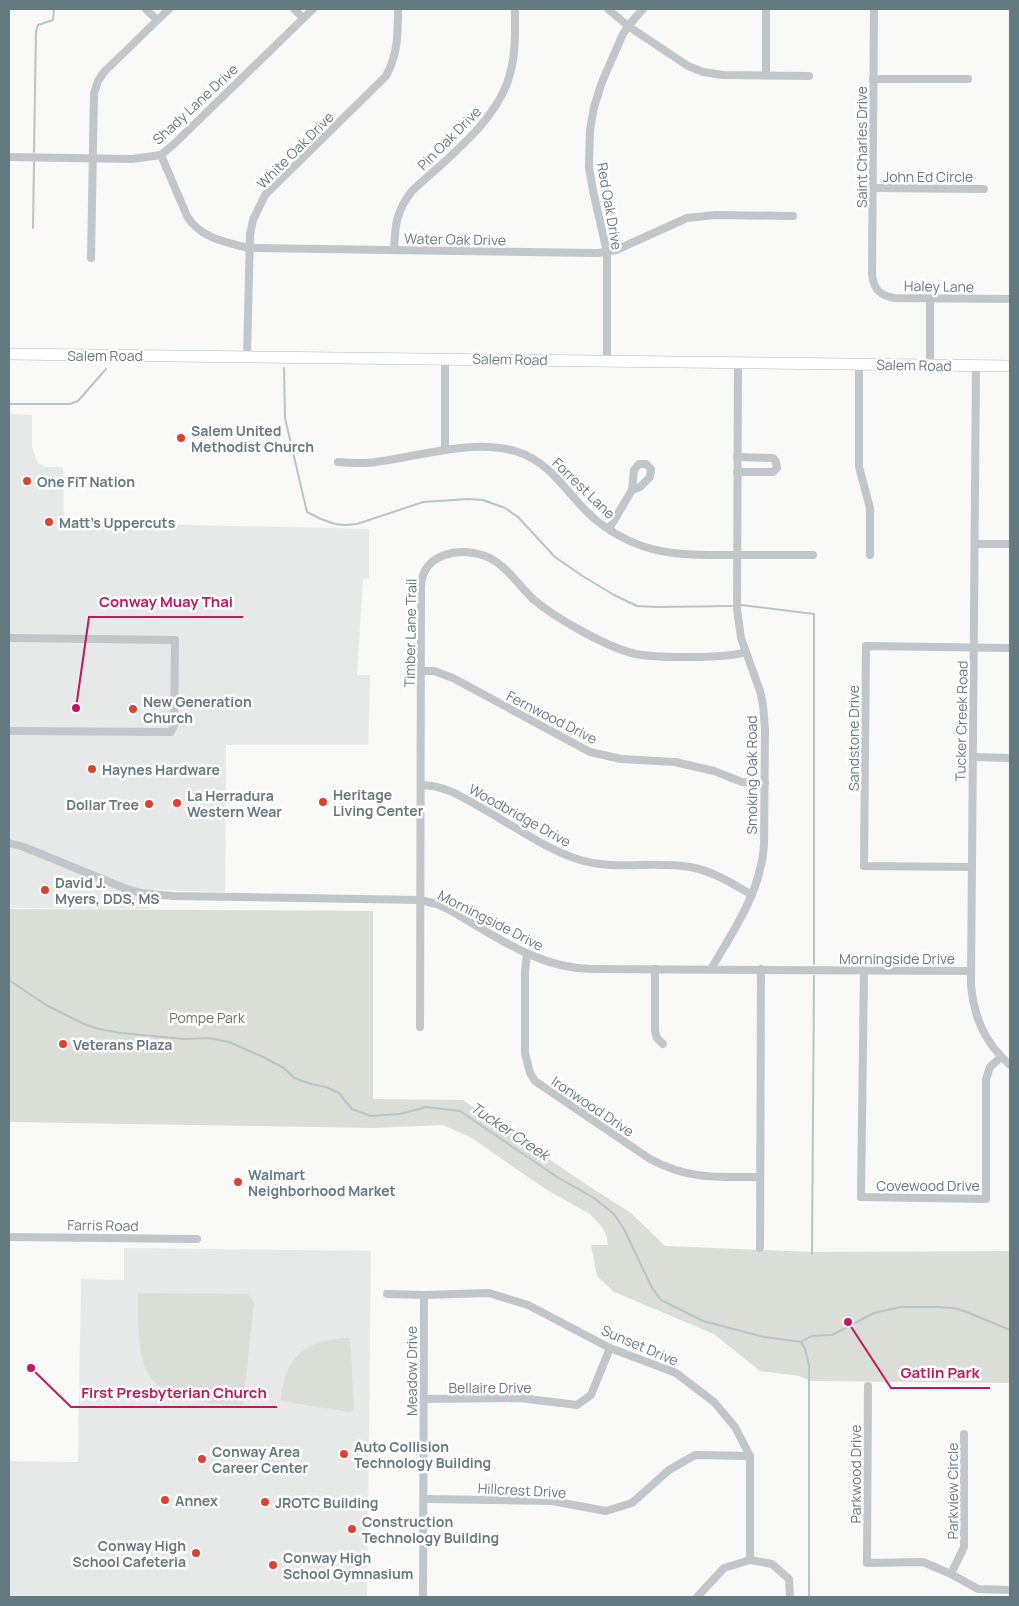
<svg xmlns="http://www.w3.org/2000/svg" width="1019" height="1606" viewBox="0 0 1019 1606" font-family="Manrope,sans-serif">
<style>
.built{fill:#e7e9e8}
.green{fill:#daded6}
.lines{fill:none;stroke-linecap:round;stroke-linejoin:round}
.stream{stroke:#b7c6c8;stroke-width:2}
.secondary-casing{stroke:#b3babd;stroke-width:12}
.street{stroke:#c0c6c9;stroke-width:8}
.secondary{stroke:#fff;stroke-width:11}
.poi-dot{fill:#df4131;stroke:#fff;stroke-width:2}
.labels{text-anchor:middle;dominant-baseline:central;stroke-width:5;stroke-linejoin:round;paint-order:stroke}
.street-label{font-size:14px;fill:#657981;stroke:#fff}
.poi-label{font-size:14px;font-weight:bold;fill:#657981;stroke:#fff;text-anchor:start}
.park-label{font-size:14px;fill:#6b7964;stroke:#fff}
.water-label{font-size:15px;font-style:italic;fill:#60787b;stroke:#fff}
.leader{fill:none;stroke:#c2185b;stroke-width:2}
.callout-dot{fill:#c2185b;stroke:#fff;stroke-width:2}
.callout-label{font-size:15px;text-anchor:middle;font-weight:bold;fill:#c2185b;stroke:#fff;stroke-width:5;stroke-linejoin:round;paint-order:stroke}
</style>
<rect width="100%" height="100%" fill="#f9f9f7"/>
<g class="built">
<polygon points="9,414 32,415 32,447 37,462 45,467 63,467 64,522 369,529 369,578 363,579 357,675 370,675 368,745 226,745 225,892 178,891 153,889 149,909 9,908"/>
<polygon points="124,1248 371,1251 367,1597 9,1597 9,1461 78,1462 81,1279 124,1280"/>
</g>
<g class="green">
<polygon points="9,909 373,911 373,1099 463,1100 584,1183 631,1213 665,1246 813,1252 1010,1251 1010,1383 811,1381 799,1376 760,1371 714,1334 614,1292 597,1276 591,1245 608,1245 607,1237 602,1227 590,1214 547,1190 470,1137 443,1125 373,1128 9,1122"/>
<path d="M 138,1293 L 248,1294 L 254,1302 L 243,1405 C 209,1404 154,1402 143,1362 C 137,1340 138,1315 138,1293 Z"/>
<path d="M 350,1338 L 354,1407 L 352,1411 L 349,1412 L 281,1401 C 283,1357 307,1338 350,1338 Z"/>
</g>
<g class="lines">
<g class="stream">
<polyline points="34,152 36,31 38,25 53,20 54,9"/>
<polyline points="33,228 34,162"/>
<polyline points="284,368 285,418 307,512 321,519 335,524 345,525 357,524 423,502 468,499 483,500 505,508 518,517 555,557 581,575 614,595 637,606 658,607 732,606"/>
<polyline points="9,404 70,404 78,401 106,369"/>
<polyline points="741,605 814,614 814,964"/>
<polyline points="9,980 46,1005 84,1024 99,1029 121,1033 184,1039 209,1038 229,1042 263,1057 284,1068 294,1078 311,1084 326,1087 339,1093 352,1109 371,1116 400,1114 426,1107 460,1111 557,1177 594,1198 614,1214 625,1231 652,1288 661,1300 703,1321 764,1337 801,1342 811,1336 832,1335 874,1313 901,1307 937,1307 954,1308 967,1312 1010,1330"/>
<polyline points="812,1254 814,976"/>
<polyline points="801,1342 805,1349 809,1365 809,1597"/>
</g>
<defs>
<polyline id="secondary" points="9,354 1010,366"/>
</defs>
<use href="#secondary" class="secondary-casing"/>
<g class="street">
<polyline points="146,9 157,20"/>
<polyline points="294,9 303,18"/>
<polyline points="608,9 628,26 688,66 703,72 723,75 809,76"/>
<path d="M 874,9 L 872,275 C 874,289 879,295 894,298 L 1010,299"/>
<polyline points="766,75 766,9"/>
<polyline points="873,79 968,79"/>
<path d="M 161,155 L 187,216 C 200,238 225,242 249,248 L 598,253 L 616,250 L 687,218 L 715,215 L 793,216"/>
<polyline points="9,157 132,159 161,155 174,144 313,9"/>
<polyline points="873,188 984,189"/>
<path d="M 394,250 C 395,226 396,211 412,191 C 446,159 498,121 510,74 C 516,53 515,30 515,9"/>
<polyline points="91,258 94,93 98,81 104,72 169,9"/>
<path d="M 247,356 L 250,235 L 253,220 L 265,195 L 386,76 C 398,54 398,33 398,9"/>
<polyline points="607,360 607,252 593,191 589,167 590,130 594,107 602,82 622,36 628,26 643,9"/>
<polyline points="859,364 859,467 870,508 870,555"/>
<polyline points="930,365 930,299"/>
<path d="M 976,366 L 971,985 C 974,1018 985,1043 1010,1065"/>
<polyline points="445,450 445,358"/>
<path d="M 338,462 C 351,463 364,464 376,462 C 421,456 474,438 518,452 C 553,463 570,499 597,521 C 643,557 682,555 737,555 C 762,555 788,555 813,555"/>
<polyline points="737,472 773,472 777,468 776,462 773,458 737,457"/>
<polyline points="609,529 632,490 640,487 650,477 651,469 646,464 639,464 634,470 632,490"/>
<polyline points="975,544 1010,544"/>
<polyline points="9,638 175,640 174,725 171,732 9,731"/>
<polyline points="421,671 434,671 453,678 590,752 621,759 675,762 714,771 742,782 765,783"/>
<polyline points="973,757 1010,758"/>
<path d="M 421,785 C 443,785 461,796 480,807 C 511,824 541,846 574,858 C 612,872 652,860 690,867 C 713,871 733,884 752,895"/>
<path d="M 9,843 L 24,847 L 124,888 L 141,893 L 173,896 L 420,900 L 437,904 L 448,909 C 494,935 537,968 591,969 L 971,971"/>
<polyline points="972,867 864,866 866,646 1010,648"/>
<path d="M 527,954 L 525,971 L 525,1053 L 530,1073 L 535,1081 L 650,1159 C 689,1180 718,1177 760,1177"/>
<polyline points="655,969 655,1031 657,1038 663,1044"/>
<path d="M 711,969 C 734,930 761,891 764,845 L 765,729 L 763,705 L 760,691 L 741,638 L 737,609 L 738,363"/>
<polyline points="864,970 861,1197 986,1199 986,1079 990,1067 1001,1057"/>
<path d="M 420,1027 L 421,586 C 423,553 459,547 485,556 C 505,563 518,585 533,599 C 555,618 608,648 636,654 C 657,658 680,657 701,657 C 716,656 731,657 746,652"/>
<polyline points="9,1237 197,1239"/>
<polyline points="760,1248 761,969"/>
<polyline points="387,1294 424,1295 489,1293 528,1305 610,1348 676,1373 714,1402 735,1427 750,1456 750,1560"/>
<polyline points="868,1386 867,1563 923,1562 951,1574 978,1589 1010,1590"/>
<polyline points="424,1399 520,1398 577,1405 591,1395 610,1348"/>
<polyline points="424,1499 552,1501 606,1511 632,1503 669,1470 695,1455 750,1456"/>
<polyline points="951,1574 964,1547 964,1434"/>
<polyline points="423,1597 424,1295"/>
<polyline points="697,1597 724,1568 750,1560 772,1564 789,1579 790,1597"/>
</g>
<use href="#secondary" class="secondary"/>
</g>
<g class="poi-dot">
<circle cx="181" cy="438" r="5"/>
<circle cx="27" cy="481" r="5"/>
<circle cx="49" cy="522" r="5"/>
<circle cx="133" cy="709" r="5"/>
<circle cx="92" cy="769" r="5"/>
<circle cx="323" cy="802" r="5"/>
<circle cx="177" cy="803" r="5"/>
<circle cx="149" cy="804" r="5"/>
<circle cx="45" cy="890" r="5"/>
<circle cx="63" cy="1044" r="5"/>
<circle cx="238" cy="1182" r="5"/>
<circle cx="344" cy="1454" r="5"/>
<circle cx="202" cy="1459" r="5"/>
<circle cx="165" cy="1500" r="5"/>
<circle cx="265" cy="1502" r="5"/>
<circle cx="352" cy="1529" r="5"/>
<circle cx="196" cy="1553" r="5"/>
<circle cx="273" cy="1565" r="5"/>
</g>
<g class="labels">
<g class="street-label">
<text transform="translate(195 104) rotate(-43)">Shady Lane Drive</text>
<text transform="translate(449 138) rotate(-45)">Pin Oak Drive</text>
<text transform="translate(861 147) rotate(-90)">Saint Charles Drive</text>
<text transform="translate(295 150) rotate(-45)">White Oak Drive</text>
<text x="928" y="176">John Ed Circle</text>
<text transform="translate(610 206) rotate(80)">Red Oak Drive</text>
<text transform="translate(455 239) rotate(1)">Water Oak Drive</text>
<text transform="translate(939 286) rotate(1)">Haley Lane</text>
<text x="105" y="355">Salem Road</text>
<text transform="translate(510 359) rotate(1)">Salem Road</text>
<text transform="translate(914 365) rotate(1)">Salem Road</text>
<text transform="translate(584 488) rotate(44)">Forrest Lane</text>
<text transform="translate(410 633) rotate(-89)">Timber Lane Trail</text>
<text transform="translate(552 717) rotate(27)">Fernwood Drive</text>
<text transform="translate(961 721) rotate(-89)">Tucker Creek Road</text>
<text transform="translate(853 738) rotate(-90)">Sandstone Drive</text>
<text transform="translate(751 775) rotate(-90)">Smoking Oak Road</text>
<text transform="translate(520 815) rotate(29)">Woodbridge Drive</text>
<text transform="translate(491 920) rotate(27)">Morningside Drive</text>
<text x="897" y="958">Morningside Drive</text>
<text transform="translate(593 1106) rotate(34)">Ironwood Drive</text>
<text x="928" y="1185">Covewood Drive</text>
<text transform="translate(103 1225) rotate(1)">Farris Road</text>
<text transform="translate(640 1345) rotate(23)">Sunset Drive</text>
<text transform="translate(411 1371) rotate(-90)">Meadow Drive</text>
<text x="490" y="1387">Bellaire Drive</text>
<text transform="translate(855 1474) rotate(-90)">Parkwood Drive</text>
<text transform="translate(522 1490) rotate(3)">Hillcrest Drive</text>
<text transform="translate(952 1491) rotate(-90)">Parkview Circle</text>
</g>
<g class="poi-label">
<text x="191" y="430">Salem United<tspan x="191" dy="16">Methodist Church</tspan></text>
<text x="37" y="481">One FiT Nation</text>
<text x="59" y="522">Matt's Uppercuts</text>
<text x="143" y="701">New Generation<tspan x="143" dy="16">Church</tspan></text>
<text x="102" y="769">Haynes Hardware</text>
<text x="333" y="794">Heritage<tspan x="333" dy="16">Living Center</tspan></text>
<text x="187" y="795">La Herradura<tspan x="187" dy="16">Western Wear</tspan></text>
<text x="139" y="804" text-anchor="end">Dollar Tree</text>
<text x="55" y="882">David J.<tspan x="55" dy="16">Myers, DDS, MS</tspan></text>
<text x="73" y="1044">Veterans Plaza</text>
<text x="248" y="1174">Walmart<tspan x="248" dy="16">Neighborhood Market</tspan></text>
<text x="354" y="1446">Auto Collision<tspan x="354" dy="16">Technology Building</tspan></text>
<text x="212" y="1451">Conway Area<tspan x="212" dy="16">Career Center</tspan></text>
<text x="175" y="1500">Annex</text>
<text x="275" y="1502">JROTC Building</text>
<text x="362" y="1521">Construction<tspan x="362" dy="16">Technology Building</tspan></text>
<text x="186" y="1545" text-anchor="end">Conway High<tspan x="186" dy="16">School Cafeteria</tspan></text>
<text x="283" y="1557">Conway High<tspan x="283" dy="16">School Gymnasium</tspan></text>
</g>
<g class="park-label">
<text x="207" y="1017">Pompe Park</text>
</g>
<g class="water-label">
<text transform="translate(510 1131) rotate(34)">Tucker Creek</text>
</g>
</g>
<path class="leader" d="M76 708L89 617H243M848 1322L891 1388H990M31 1368L71 1407H277"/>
<g class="callout-dot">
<circle cx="76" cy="708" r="5"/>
<circle cx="848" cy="1322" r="5"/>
<circle cx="31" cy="1368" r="5"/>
</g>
<g class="callout-label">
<text x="166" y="607">Conway Muay Thai</text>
<text x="940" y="1378">Gatlin Park</text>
<text x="174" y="1398">First Presbyterian Church</text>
</g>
<rect width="1019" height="1606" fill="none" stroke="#657981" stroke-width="20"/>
</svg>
